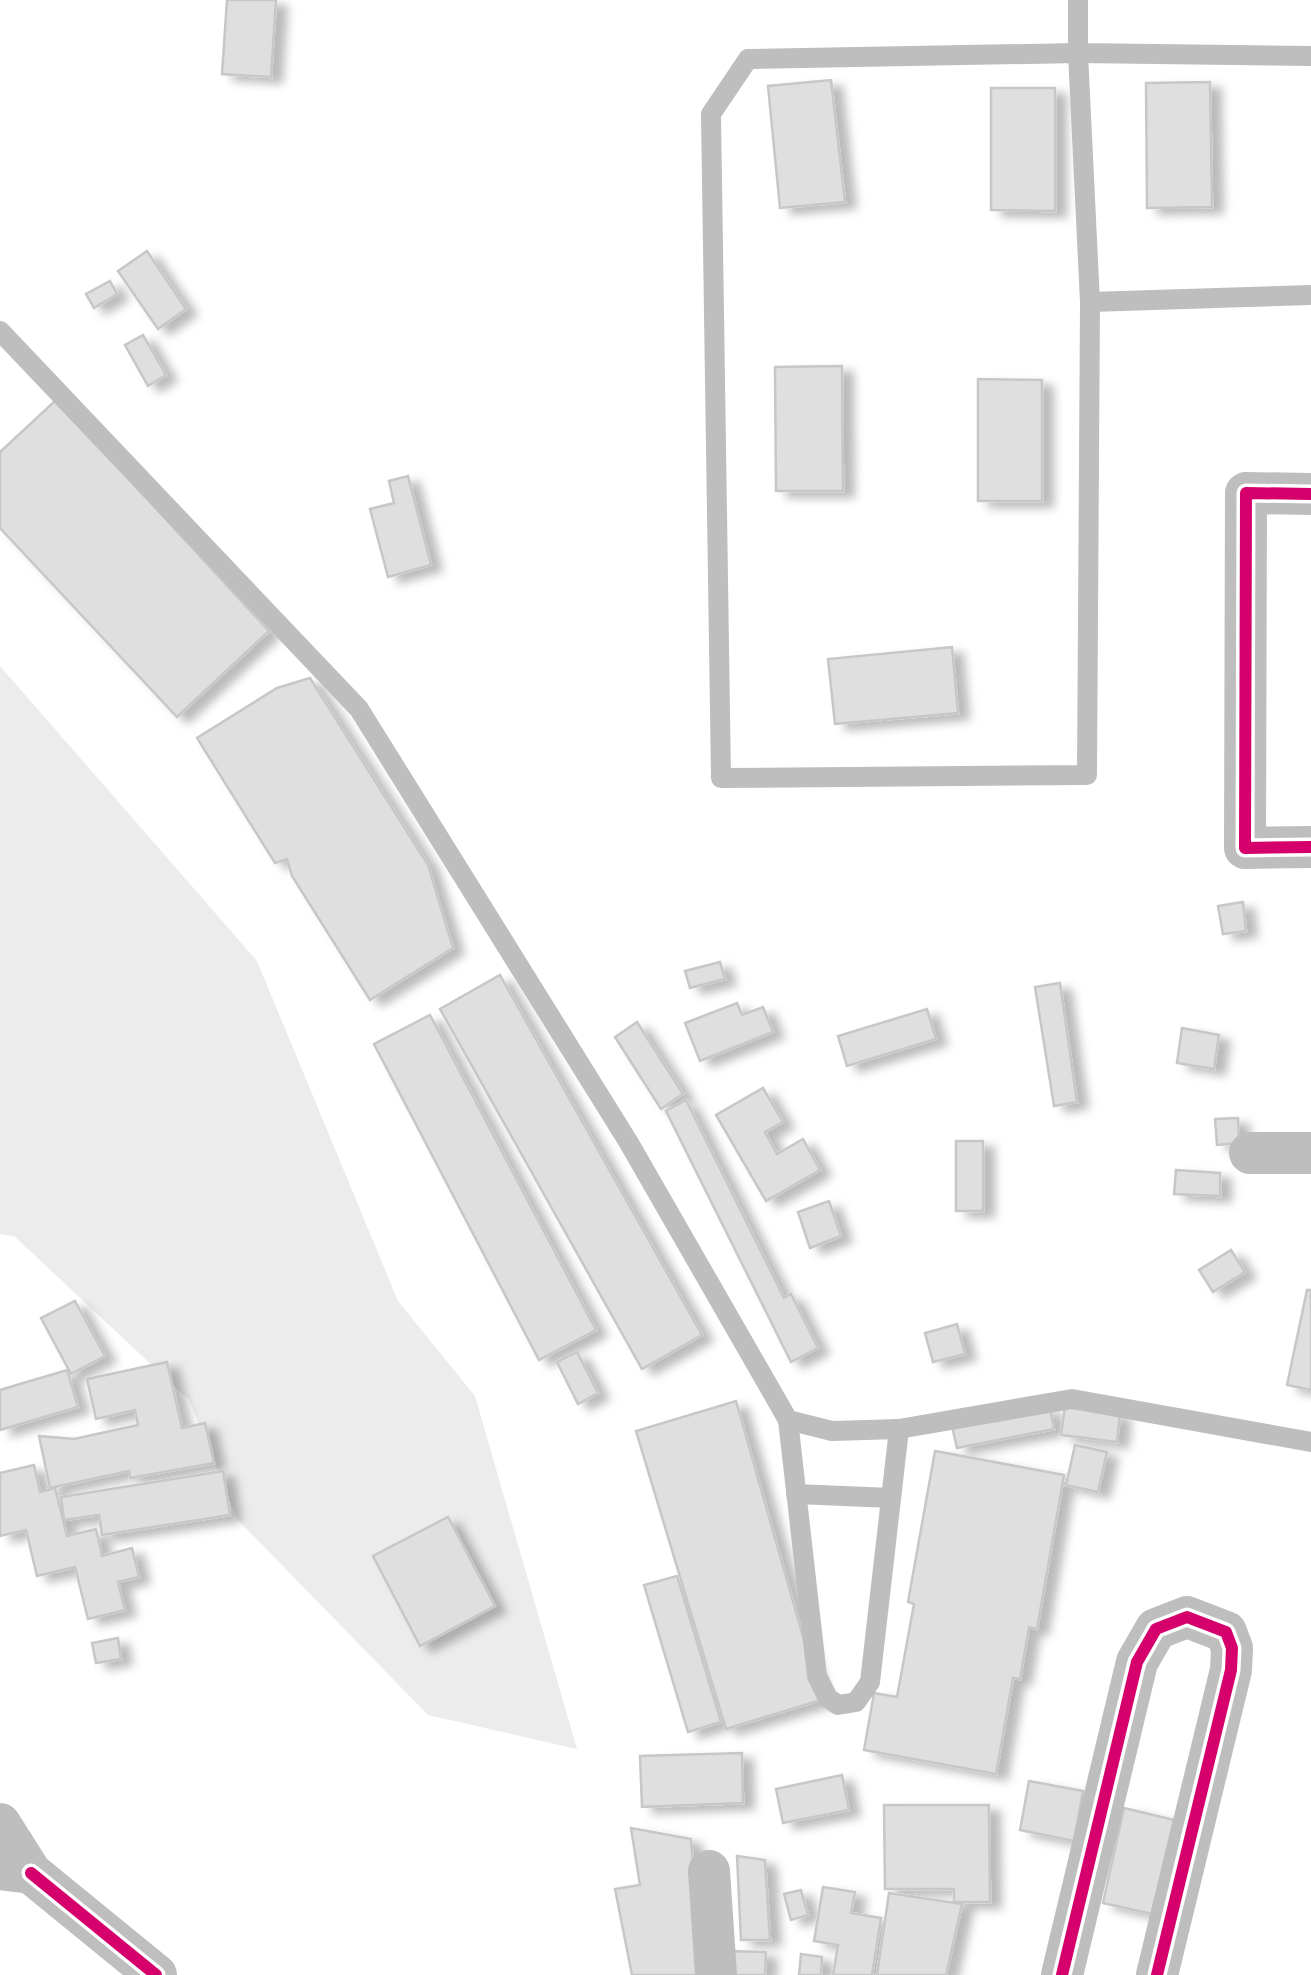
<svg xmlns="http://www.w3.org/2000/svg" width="1311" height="1975" viewBox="0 0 1311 1975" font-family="Lato,sans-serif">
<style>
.green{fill:#ececec}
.building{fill:#dfdfdf;stroke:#c7c7c7;stroke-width:2.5;filter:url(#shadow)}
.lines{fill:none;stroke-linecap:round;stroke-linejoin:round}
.lane{stroke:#bebebe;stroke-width:20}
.street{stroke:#bebebe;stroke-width:42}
.cycleway-casing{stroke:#fff;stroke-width:19}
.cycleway{stroke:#d6006c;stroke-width:12}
</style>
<defs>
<filter id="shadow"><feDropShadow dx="11" dy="6" stdDeviation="5" flood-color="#0004"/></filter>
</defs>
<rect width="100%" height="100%" fill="#fff"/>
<polygon class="green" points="0,666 257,961 398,1301 475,1396 577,1749 428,1715 237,1519 189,1400 14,1236 0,1234"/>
<g class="building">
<polygon points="227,0 276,0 271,77 222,74"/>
<polygon points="831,80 845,202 780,208 768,86"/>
<polygon points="1210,82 1212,207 1147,208 1146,83"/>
<polygon points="991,88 1055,88 1055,211 991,210"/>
<polygon points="147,251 186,309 158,329 118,271"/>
<polygon points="110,281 117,294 94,308 86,294"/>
<polygon points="143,335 166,375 148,386 125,345"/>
<polygon points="842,366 843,491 776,491 775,367"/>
<polygon points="978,379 1042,380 1042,501 978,501"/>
<polygon points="56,400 269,631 177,717 0,528 0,452"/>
<polygon points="408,476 431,565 388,577 370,509 394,503 389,481"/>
<polygon points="952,647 958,713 835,724 828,659"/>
<polygon points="310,678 428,865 453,948 370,1000 292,876 287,859 275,863 197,738 277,688"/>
<polygon points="1243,902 1246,931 1223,934 1218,906"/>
<polygon points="720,962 725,979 690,988 685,971"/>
<polygon points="500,975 702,1335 642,1369 440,1009"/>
<polygon points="1060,983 1077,1102 1054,1106 1035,987"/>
<polygon points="737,1003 742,1015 763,1007 773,1032 700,1061 685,1023"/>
<polygon points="927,1009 936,1039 847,1066 838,1036"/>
<polygon points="430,1015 596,1330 539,1360 374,1044"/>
<polygon points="637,1022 683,1094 661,1109 615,1037"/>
<polygon points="1182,1028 1219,1035 1214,1069 1177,1063"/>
<polygon points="763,1088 783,1122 765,1132 777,1154 803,1139 820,1170 766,1201 716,1115"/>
<polygon points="686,1100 784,1298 791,1294 818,1348 791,1362 666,1111"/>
<polygon points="1238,1118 1239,1143 1217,1145 1215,1119"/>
<rect x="956" y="1141" width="27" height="70"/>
<polygon points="1176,1170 1220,1173 1220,1196 1174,1194"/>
<polygon points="829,1201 841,1236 810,1248 798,1212"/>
<polygon points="1231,1250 1245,1272 1213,1292 1199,1270"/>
<polygon points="1307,1290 1311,1290 1311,1390 1287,1385"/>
<polygon points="75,1301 105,1356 71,1374 41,1318"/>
<polygon points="957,1324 965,1354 933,1362 925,1333"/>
<polygon points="577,1352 598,1393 578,1404 557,1362"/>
<polygon points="167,1362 182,1428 205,1423 214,1463 130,1478 129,1471 50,1488 39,1436 74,1439 138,1425 135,1410 96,1419 87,1379"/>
<polygon points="67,1370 78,1407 0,1430 0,1390"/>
<polygon points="736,1401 821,1700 726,1729 636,1431"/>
<polygon points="1065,1406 1120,1414 1117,1442 1061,1435"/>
<polygon points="1050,1407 1054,1429 957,1448 952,1426"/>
<polygon points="1075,1445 1107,1452 1098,1492 1066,1485"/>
<polygon points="935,1451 1064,1475 1037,1629 1029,1627 1020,1679 1013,1678 996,1774 864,1750 874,1693 897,1697 914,1604 908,1602"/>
<polygon points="34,1465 40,1492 55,1488 67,1536 96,1529 102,1556 132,1548 139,1577 118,1582 125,1610 88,1619 75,1567 37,1576 26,1530 0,1536 0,1473"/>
<polygon points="223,1471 230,1515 102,1535 99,1515 64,1520 61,1497"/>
<polygon points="448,1517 495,1606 420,1646 373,1556"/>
<polygon points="677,1576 721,1722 688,1732 644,1585"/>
<polygon points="118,1638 121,1659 96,1663 92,1643"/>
<polygon points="742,1753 743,1803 642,1807 640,1756"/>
<polygon points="842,1775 849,1810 783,1823 776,1789"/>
<polygon points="1029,1781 1083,1791 1074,1841 1020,1830"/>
<polygon points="884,1805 989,1805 990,1902 954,1902 954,1889 885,1889"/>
<polygon points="1124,1808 1174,1820 1152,1914 1103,1903"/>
<polygon points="631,1828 691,1839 702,1975 632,1975 615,1889 640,1885"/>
<polygon points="737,1856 765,1860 770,1940 741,1940"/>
<polygon points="823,1887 855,1892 851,1913 881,1918 872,1975 833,1975 838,1945 814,1941"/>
<polygon points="801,1890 808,1915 791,1920 784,1894"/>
<polygon points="889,1893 962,1904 946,1975 877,1975"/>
<polygon points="723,1951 766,1952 765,1975 722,1975"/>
<polygon points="801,1954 822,1957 821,1975 799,1975"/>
</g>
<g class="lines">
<g class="lane">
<polyline points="1078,0 1078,53 1311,56"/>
<polygon points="1078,53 1090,302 1087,775 721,778 711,114 748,59"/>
<polyline points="1090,302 1311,295"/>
<polyline points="0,331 359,709 629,1143 788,1420 832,1431 899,1429 1072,1399 1311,1442"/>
<polyline points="788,1420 817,1676 828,1698 838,1705 856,1702 870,1682 899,1429"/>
<polyline points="796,1494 891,1498"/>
</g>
<g class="street">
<polyline points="1311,494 1246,493 1245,848 1311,847"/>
<polyline points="1250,1153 1311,1153"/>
<polyline points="0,1824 31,1873 0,1869"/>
<polyline points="709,1871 716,1975"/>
<polyline points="31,1873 156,1975"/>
<polyline points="1062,1975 1137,1662 1156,1629 1187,1617 1226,1632 1232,1648 1231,1670 1157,1975"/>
</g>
<defs>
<g id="cycleway">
<polyline points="1311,494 1246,493 1245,848 1311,847"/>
<polyline points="31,1873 156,1975"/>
<polyline points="1062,1975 1137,1662 1156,1629 1187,1617 1226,1632 1232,1648 1231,1670 1157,1975"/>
</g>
</defs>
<use href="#cycleway" class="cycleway-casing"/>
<use href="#cycleway" class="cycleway"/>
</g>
</svg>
